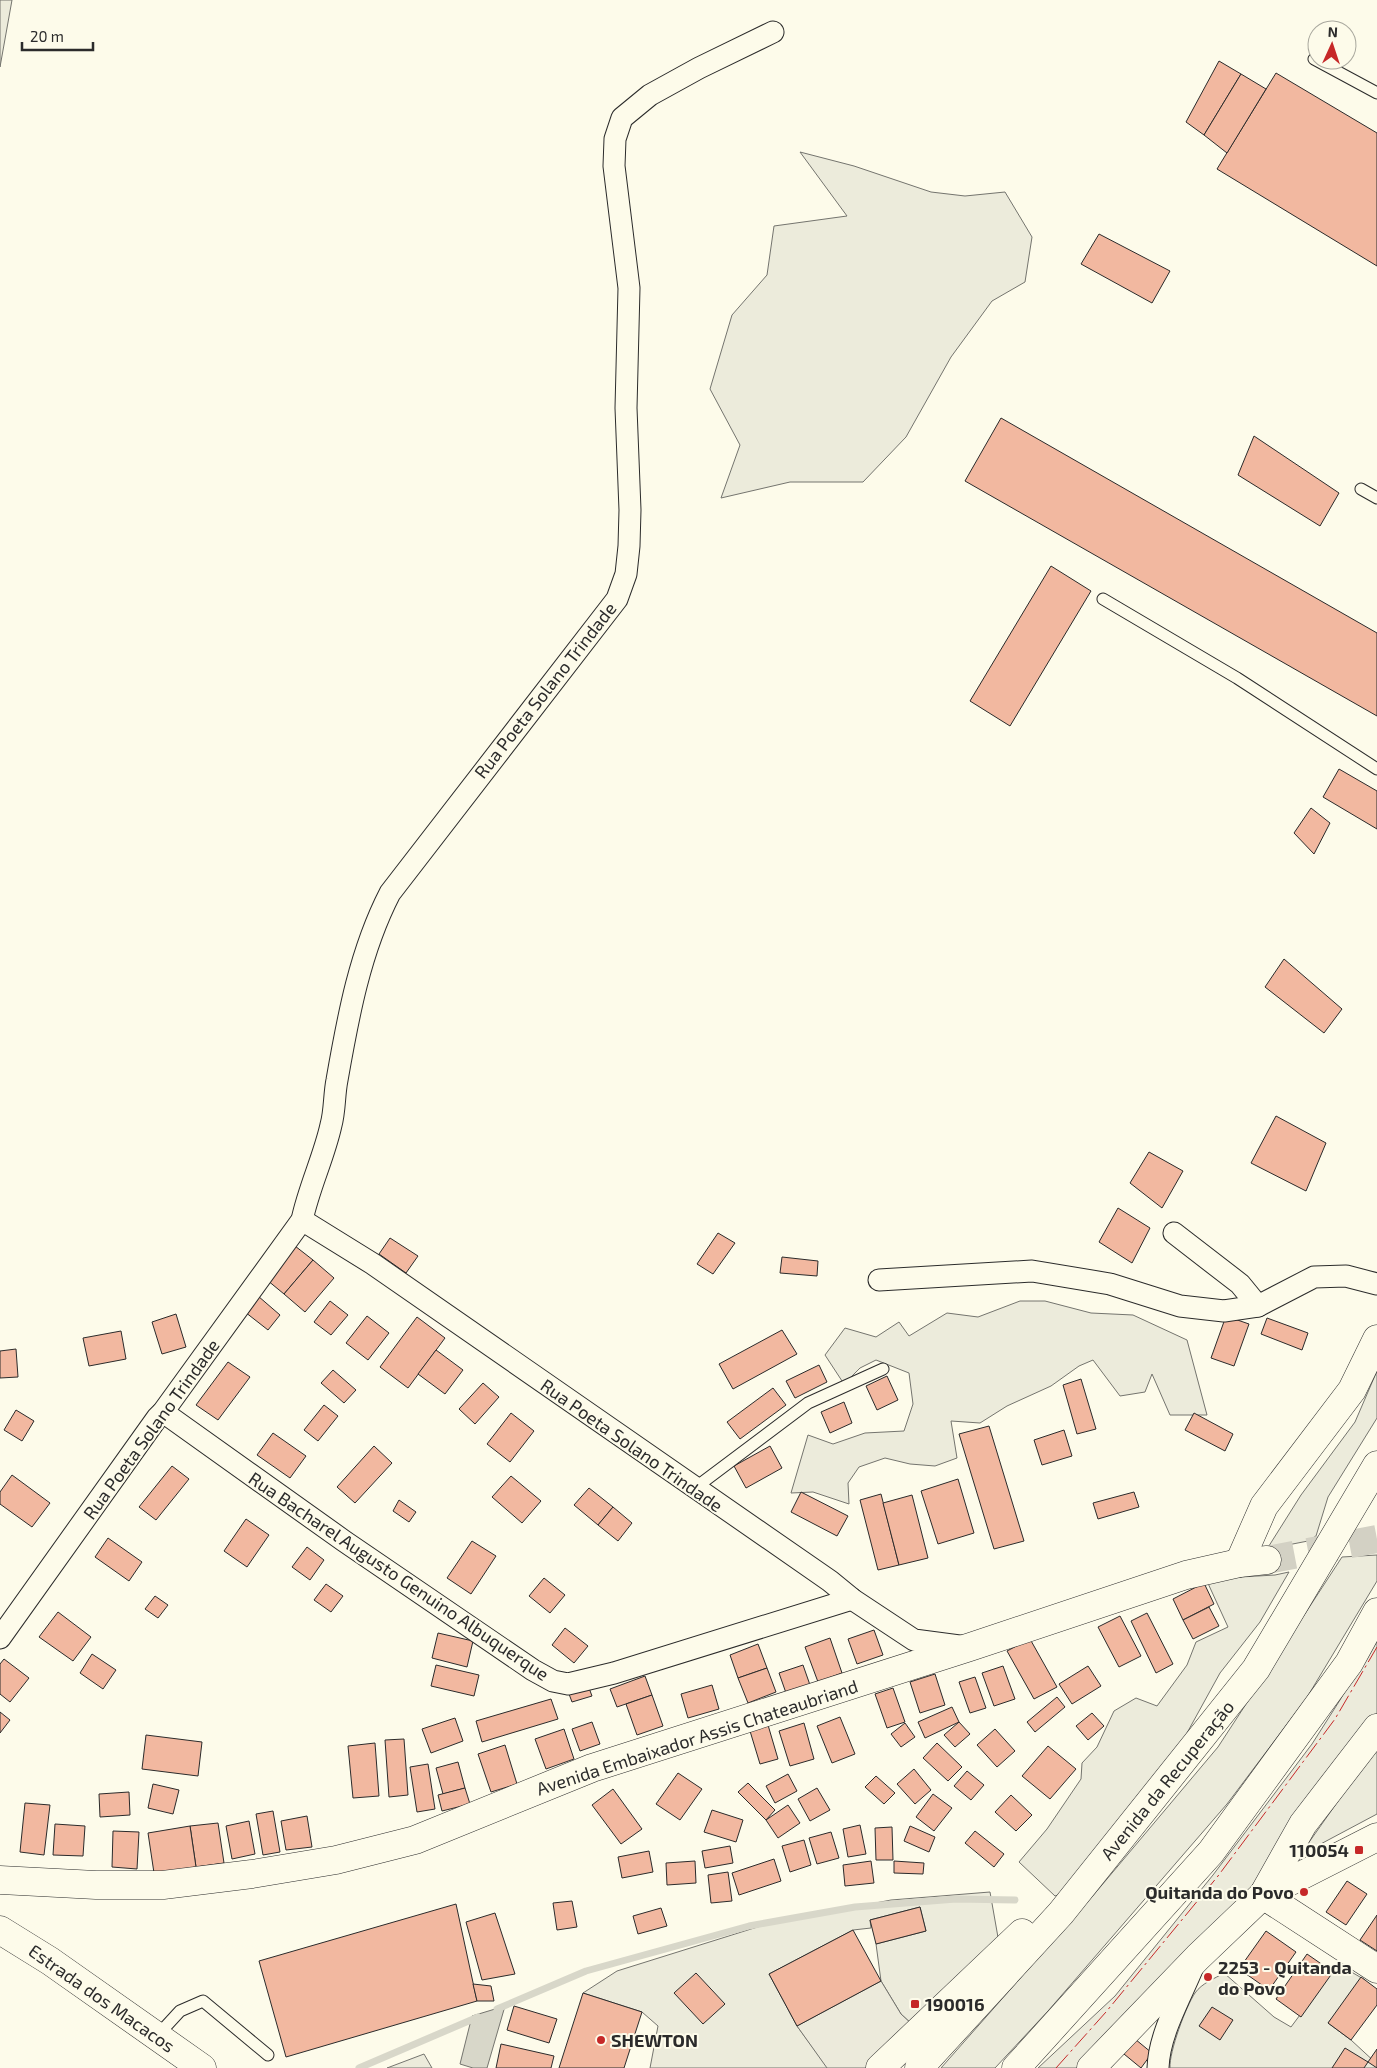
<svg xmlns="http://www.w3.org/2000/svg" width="1377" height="2068" viewBox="0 0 1377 2068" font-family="'Exo 2',sans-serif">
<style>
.green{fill:#ecebdb;stroke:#74746e}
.parking{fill:#eceadb;stroke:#74746e}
.water{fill:#d8d7c9;stroke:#74746e}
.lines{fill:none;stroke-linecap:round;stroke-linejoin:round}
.stream{stroke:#d8d7c9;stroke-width:7}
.building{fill:#f2b8a0;stroke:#2b2b2b}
.secondary-tunnel{stroke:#d3d1c4;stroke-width:28;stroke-dasharray:28 14;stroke-linecap:butt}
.lane-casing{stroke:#2b2b2b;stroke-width:13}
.street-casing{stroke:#2b2b2b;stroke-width:23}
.secondary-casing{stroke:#2b2b2b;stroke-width:29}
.highway-casing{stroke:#2b2b2b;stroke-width:29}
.lane{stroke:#fdfbea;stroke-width:11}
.street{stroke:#fdfbea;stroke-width:21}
.secondary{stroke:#fdfbea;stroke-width:28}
.highway{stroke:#fdfbea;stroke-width:28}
.power{stroke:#c62828;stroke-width:1;stroke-dasharray:18 4 2.5 4;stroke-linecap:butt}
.poi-dot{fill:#c62828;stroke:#fdfbea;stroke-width:2}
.labels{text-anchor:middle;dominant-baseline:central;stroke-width:4;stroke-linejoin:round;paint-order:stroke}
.street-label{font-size:18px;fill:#2b2b2b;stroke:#fdfbea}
.poi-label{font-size:18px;font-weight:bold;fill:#2b2b2b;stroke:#fdfbea;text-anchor:start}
</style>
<rect width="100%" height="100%" fill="#fdfbea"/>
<g class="green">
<polygon points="0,0 12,0 0,67"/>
<polygon points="800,152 854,166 931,192 965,196 1005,192 1032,237 1025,282 992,301 951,357 906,437 863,482 790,482 721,498 740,445 710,389 732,315 767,275 774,226 847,216"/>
<polygon points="1020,1301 1045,1301 1091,1313 1133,1315 1187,1340 1207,1415 1170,1415 1152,1374 1145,1392 1120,1396 1093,1360 1079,1366 1051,1386 1007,1406 980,1423 951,1421 957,1458 935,1466 910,1464 885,1458 859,1467 848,1483 849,1504 813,1492 791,1493 808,1435 833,1444 865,1433 904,1431 913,1404 909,1373 876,1360 860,1368 844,1384 825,1355 845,1328 876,1337 899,1322 909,1336 947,1313 978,1317"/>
<polygon points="1377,1371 1377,1418 1328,1497 1316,1536 1308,1541 1267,1549 1301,1495 1355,1422"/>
<polygon points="1377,1555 1377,1581 1306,1699 1227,1804 1048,2011 995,2068 941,2068 1091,1898 1218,1747 1342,1557"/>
<polygon points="1289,1572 1260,1622 1220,1673 1182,1742 1058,1895 1055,1896 1019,1862 1047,1829 1081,1779 1082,1763 1097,1747 1114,1711 1136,1698 1157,1706 1187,1665 1196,1642 1228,1627 1206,1579 1275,1575"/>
<polygon points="1377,1636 1377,1723 1251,1887 1088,2068 1038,2068 1115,1996 1213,1875 1312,1744 1340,1700"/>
<polygon points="1377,1746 1377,1814 1300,1855"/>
<polygon points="990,1892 999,1943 915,2027 901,2014 881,1981 876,1944 926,1931 920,1907 870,1920 871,1928 853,1930 769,1974 797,2026 828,2068 650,2068 658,2026 642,2012 583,1993 617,1971 767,1924 891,1900"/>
<path d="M 1338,1964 L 1365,1980 L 1328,2023 L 1351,2040 L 1377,2064 L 1377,2068 L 1170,2068 C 1169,2052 1186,2006 1195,1993 C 1202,1983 1214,1979 1224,1973 L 1274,2017 L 1291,2027 Z"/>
<polygon points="424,2054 432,2068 387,2068"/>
</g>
<polygon class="parking" points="881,1981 901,2014 915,2027 873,2068 827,2068 797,2026"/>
<polygon class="water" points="505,2006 487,2068 473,2068 460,2064 472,2016"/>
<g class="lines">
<g class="stream">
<polyline points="497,2009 586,1971 749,1926 855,1907 956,1899 1015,1900"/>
<polyline points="359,2068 478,2017"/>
</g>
</g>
<g class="building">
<polygon points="1219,61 1241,74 1204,135 1186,122"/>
<polygon points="1276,73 1377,133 1377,266 1217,169"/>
<polygon points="1241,74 1266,89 1227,153 1204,135"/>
<polygon points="1099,234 1170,271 1152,303 1081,264"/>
<polygon points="1001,418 1377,633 1377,716 965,481"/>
<polygon points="1254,436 1339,493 1320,526 1238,475"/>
<polygon points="1051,566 1091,591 1010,726 970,701"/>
<polygon points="1339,769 1377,791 1377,829 1323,797"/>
<polygon points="1311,808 1330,823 1314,854 1294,833"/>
<polygon points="1284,959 1342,1009 1324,1033 1265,987"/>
<polygon points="1276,1116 1326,1143 1306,1191 1251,1163"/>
<polygon points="1149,1152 1183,1171 1162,1208 1130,1183"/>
<polygon points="1118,1208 1150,1228 1132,1263 1099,1242"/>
<polygon points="718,1233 735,1243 713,1274 697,1264"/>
<polygon points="390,1238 418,1256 406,1273 379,1254"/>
<polygon points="295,1246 313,1260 284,1294 267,1280"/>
<polygon points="782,1257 818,1261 817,1276 780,1273"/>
<polygon points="313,1260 334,1278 305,1312 284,1294"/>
<polygon points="258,1296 280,1315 268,1330 245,1312"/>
<polygon points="330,1301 348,1315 331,1335 314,1322"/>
<polygon points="176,1314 186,1347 162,1354 152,1322"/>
<polygon points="367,1316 389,1333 368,1360 346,1343"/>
<polygon points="1226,1316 1249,1324 1234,1366 1211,1358"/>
<polygon points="417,1317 445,1338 408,1388 380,1367"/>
<polygon points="1267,1318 1308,1333 1302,1350 1261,1334"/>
<polygon points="782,1330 797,1354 733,1389 719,1364"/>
<polygon points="121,1331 126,1359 89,1366 83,1338"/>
<polygon points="16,1349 18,1377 0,1378 0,1351"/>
<polygon points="436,1350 463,1370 445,1394 418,1374"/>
<polygon points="228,1362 250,1377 218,1420 196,1405"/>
<polygon points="819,1365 827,1382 795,1398 786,1381"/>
<polygon points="333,1370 356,1390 344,1403 321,1383"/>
<polygon points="887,1376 898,1400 877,1410 866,1386"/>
<polygon points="1081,1379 1096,1429 1077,1434 1063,1385"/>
<polygon points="483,1383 499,1397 475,1424 459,1409"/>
<polygon points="773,1388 786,1405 740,1439 727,1422"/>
<polygon points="844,1402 852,1423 830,1433 821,1412"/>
<polygon points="324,1405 338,1416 318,1441 304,1430"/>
<polygon points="16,1410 34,1421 22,1441 4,1430"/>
<polygon points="511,1413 534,1431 510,1462 487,1444"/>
<polygon points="1194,1413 1233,1434 1225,1451 1185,1430"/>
<polygon points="989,1426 1024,1541 994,1549 959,1434"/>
<polygon points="1064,1430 1072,1456 1042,1465 1034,1440"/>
<polygon points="273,1433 306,1456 290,1478 257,1455"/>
<polygon points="374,1446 392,1463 355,1503 337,1487"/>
<polygon points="770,1446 782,1468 746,1488 734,1466"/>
<polygon points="172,1466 189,1479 156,1520 139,1507"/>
<polygon points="12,1475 50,1503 32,1527 0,1504 0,1492"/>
<polygon points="511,1476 541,1501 522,1523 492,1497"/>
<polygon points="958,1479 974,1533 938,1544 921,1491"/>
<polygon points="589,1488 613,1507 598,1525 574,1505"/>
<polygon points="801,1492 848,1516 837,1536 791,1512"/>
<polygon points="1134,1492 1139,1507 1098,1519 1093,1503"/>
<polygon points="881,1494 899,1565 878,1570 860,1500"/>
<polygon points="912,1495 928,1558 899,1565 883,1503"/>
<polygon points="399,1500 416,1512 409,1522 393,1511"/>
<polygon points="613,1507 632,1523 618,1541 598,1525"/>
<polygon points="246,1519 269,1535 247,1567 224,1551"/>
<polygon points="108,1538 142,1562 129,1581 95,1557"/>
<polygon points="472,1541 496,1556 471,1594 447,1578"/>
<polygon points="307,1547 324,1560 310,1580 292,1567"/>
<polygon points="544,1578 565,1595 550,1613 529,1596"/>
<polygon points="1204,1583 1214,1604 1183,1620 1173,1599"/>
<polygon points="326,1584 343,1596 331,1612 314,1600"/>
<polygon points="155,1596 168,1605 158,1618 145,1609"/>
<polygon points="1209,1607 1219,1626 1193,1639 1183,1620"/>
<polygon points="58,1612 91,1637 73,1661 39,1637"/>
<polygon points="1147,1613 1173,1664 1156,1673 1131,1621"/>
<polygon points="1120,1616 1141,1656 1119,1667 1098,1627"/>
<polygon points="565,1628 588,1646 574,1663 552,1645"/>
<polygon points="874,1630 883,1655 857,1664 848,1639"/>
<polygon points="438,1633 473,1641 467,1667 432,1658"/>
<polygon points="830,1638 842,1673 818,1682 805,1647"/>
<polygon points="1030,1639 1057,1687 1034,1699 1007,1651"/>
<polygon points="758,1644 767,1668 738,1678 730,1655"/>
<polygon points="92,1654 116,1670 103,1689 80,1673"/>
<polygon points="4,1659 29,1678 10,1702 0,1694 0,1664"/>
<polygon points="436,1665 479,1675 474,1696 431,1686"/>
<polygon points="803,1665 810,1685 786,1693 779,1673"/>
<polygon points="1003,1666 1015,1699 994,1706 982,1673"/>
<polygon points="1088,1666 1101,1686 1072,1704 1059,1684"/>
<polygon points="767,1668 776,1692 748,1703 738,1678"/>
<polygon points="935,1674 945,1705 920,1713 910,1682"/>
<polygon points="645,1676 652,1695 617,1707 610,1689"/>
<polygon points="975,1677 986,1708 970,1713 959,1682"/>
<polygon points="712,1685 719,1709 688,1718 681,1694"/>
<polygon points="589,1688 592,1696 572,1702 569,1694"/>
<polygon points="893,1688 905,1722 887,1728 875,1694"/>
<polygon points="652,1695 663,1726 637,1735 626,1704"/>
<polygon points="1057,1697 1065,1707 1035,1732 1027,1722"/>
<polygon points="551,1699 558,1719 482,1742 476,1721"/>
<polygon points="952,1707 959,1722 925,1738 918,1722"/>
<polygon points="0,1712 10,1720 0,1733"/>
<polygon points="1092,1713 1104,1726 1088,1740 1076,1726"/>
<polygon points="840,1717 855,1754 832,1763 817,1726"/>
<polygon points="455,1718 463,1741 431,1753 422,1729"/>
<polygon points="592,1722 600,1744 580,1751 572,1729"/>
<polygon points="959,1722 970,1734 955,1747 944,1735"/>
<polygon points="804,1723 814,1759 790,1766 779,1731"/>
<polygon points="905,1723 915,1737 901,1747 891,1734"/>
<polygon points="768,1725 778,1759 760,1764 750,1731"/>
<polygon points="564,1729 574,1759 546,1769 535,1739"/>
<polygon points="995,1729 1015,1751 997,1767 977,1745"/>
<polygon points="146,1735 202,1742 198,1776 142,1769"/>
<polygon points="404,1739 408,1795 389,1797 385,1740"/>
<polygon points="375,1743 379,1796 353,1798 348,1746"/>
<polygon points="937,1743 962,1767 948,1781 923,1758"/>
<polygon points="505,1745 517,1784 491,1792 478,1754"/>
<polygon points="1048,1746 1076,1769 1050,1799 1022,1776"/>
<polygon points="458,1762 465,1788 443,1794 436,1768"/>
<polygon points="428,1764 435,1809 417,1812 410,1767"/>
<polygon points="914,1769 931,1790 915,1804 897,1784"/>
<polygon points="967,1771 984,1785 971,1800 954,1786"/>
<polygon points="678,1773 702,1789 680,1820 656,1804"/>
<polygon points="788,1774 797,1791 775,1803 766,1786"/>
<polygon points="876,1776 895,1793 884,1804 865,1787"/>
<polygon points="748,1783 775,1810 766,1820 738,1792"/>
<polygon points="153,1784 179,1790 173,1814 148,1808"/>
<polygon points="465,1788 470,1804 442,1811 438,1795"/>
<polygon points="817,1788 830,1810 810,1821 798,1799"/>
<polygon points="613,1789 642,1829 621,1844 592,1805"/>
<polygon points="129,1792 130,1815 100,1817 99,1794"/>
<polygon points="933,1794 952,1808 934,1831 916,1817"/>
<polygon points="1011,1795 1032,1815 1016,1831 995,1812"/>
<polygon points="25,1803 50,1805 44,1855 20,1852"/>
<polygon points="788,1805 800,1823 778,1838 766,1820"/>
<polygon points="712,1810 743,1820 736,1842 704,1832"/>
<polygon points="273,1811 280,1852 263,1855 256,1814"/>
<polygon points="307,1816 312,1847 286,1850 281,1821"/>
<polygon points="249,1821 255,1854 232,1859 226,1826"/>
<polygon points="218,1823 224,1863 196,1867 190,1826"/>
<polygon points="55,1824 85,1826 83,1856 53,1855"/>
<polygon points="860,1825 866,1854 848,1857 843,1829"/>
<polygon points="190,1826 196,1867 154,1873 148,1833"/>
<polygon points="910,1826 935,1837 929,1852 904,1841"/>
<polygon points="892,1827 893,1860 876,1860 875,1828"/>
<polygon points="113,1831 139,1832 137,1869 112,1867"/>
<polygon points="975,1831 1004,1854 994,1867 965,1843"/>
<polygon points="831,1832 839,1858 817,1864 809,1838"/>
<polygon points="804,1840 811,1865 790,1872 782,1846"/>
<polygon points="730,1846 733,1863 705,1868 702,1851"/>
<polygon points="649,1851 653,1872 622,1878 618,1857"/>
<polygon points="774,1859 781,1881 739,1895 732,1873"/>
<polygon points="695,1861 696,1883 667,1885 666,1863"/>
<polygon points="871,1861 874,1883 845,1886 843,1865"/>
<polygon points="894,1861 924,1863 923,1874 894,1873"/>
<polygon points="728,1872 732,1901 711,1903 708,1875"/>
<polygon points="1347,1881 1367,1894 1346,1925 1326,1912"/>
<polygon points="572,1901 577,1927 557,1930 553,1903"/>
<polygon points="456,1904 477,2001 286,2057 259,1961"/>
<polygon points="920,1907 926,1931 876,1944 870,1920"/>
<polygon points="661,1908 667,1926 638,1934 633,1916"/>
<polygon points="495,1913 515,1974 482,1980 466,1922"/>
<polygon points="1377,1915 1377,1951 1360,1940"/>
<polygon points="853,1930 881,1981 797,2026 769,1974"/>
<polygon points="1266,1931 1296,1952 1269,1990 1239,1969"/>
<polygon points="1307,1954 1333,1972 1301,2017 1276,1999"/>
<polygon points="696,1973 725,2004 703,2024 674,1993"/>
<polygon points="1361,1977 1377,1989 1377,2005 1351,2040 1328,2023"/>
<polygon points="473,1984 491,1986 494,2001 477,2001"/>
<polygon points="583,1993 642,2012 624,2068 559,2068"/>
<polygon points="514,2006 557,2019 549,2043 507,2030"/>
<polygon points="1212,2007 1233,2020 1220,2040 1199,2026"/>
<polygon points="1135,2039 1152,2053 1141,2068 1124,2054"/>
<polygon points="501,2044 554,2056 551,2068 496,2068"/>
<polygon points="1345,2048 1368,2062 1364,2068 1332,2068"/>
<polygon points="1377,2049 1377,2068 1368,2062"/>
</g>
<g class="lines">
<polyline class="secondary-tunnel" points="1267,1560 1377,1539"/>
<defs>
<g id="lane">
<polyline points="1314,59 1377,93"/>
<polyline points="1361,489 1377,498"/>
<polyline points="1103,599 1237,678 1377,769"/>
<polyline points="695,1488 808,1403 883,1369"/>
<polyline points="157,2036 180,2011 203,2001 268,2055"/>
</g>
<g id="street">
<polyline points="302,1220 373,1264 830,1581 852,1599 914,1640 967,1647"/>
<polyline points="1174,1233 1240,1284 1258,1306"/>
<polyline points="879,1280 1032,1271 1110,1284 1180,1306 1224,1311 1258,1306 1314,1277 1346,1276 1377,1284"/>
<polyline points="163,1412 344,1541 533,1670 553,1681 568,1684 614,1673 852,1599"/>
<path d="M 0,1638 L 157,1418 L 163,1412 L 302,1220 C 309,1187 324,1157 331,1125 C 335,1111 334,1095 337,1080 C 348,1017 360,951 390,893 L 617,599 L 626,574 L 629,546 L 630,510 L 626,408 L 629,288 L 614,166 L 615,139 L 622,118 L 650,95 L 699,68 L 773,32"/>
<path d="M 1158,2068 C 1159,2034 1180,1999 1193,1967"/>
</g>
<g id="secondary">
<polyline points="1239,1563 1264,1506 1352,1390 1377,1339"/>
<polyline points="0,1880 96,1885 163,1885 252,1874 336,1860 415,1840 592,1768 970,1647 1186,1575 1239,1563 1267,1560"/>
<polyline points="1263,1895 1303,1824 1377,1728"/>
<polyline points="1263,1895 1377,1969"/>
<polyline points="0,1930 50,1961 202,2068"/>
<polyline points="1091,2068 1198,1957 1263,1895 1377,1837"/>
</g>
<g id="highway">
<polyline points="880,2068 1022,1933"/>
<polyline points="919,2068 1061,1913 1256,1669 1377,1465"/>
<polyline points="1016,2068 1211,1852 1349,1663 1377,1612"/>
</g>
</defs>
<use href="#lane" class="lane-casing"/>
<use href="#street" class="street-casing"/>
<use href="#secondary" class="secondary-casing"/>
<use href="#highway" class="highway-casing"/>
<use href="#lane" class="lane"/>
<use href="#street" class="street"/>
<use href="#secondary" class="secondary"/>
<use href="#highway" class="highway"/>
<polyline class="power" points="1056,2068 1106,2012 1218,1876 1335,1719 1377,1647"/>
</g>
<g class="poi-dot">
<rect x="1354" y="1845" width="10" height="10" rx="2.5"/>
<circle cx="1304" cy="1892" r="5"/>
<circle cx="1208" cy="1977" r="5"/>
<rect x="910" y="1999" width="10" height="10" rx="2.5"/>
<circle cx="601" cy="2040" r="5"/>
</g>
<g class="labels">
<g class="street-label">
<text transform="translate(545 690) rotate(-52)">Rua Poeta Solano Trindade</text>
<text transform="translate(151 1429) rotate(-54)">Rua Poeta Solano Trindade</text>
<text transform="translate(632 1445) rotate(35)">Rua Poeta Solano Trindade</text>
<text transform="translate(399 1576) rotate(34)">Rua Bacharel Augusto Genuino Albuquerque</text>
<text transform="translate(697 1737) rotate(-18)">Avenida Embaixador Assis Chateaubriand</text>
<text transform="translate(1167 1780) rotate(-51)">Avenida da Recuperação</text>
<text transform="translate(102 1998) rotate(35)">Estrada dos Macacos</text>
</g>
<g class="poi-label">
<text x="1349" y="1850" text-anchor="end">110054</text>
<text x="1294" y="1892" text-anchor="end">Quitanda do Povo</text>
<text x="1218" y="1967">2253 - Quitanda<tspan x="1218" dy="21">do Povo</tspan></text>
<text x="925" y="2004">190016</text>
<text x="611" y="2040">SHEWTON</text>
</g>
</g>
<g transform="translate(1332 45) rotate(3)"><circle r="24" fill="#fdfbea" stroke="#a9a89e"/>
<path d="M0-4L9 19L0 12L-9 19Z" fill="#c62828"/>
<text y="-8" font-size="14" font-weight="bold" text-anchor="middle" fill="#2b2b2b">N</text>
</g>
<path d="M22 42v8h71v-8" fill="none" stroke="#2b2b2b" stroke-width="2.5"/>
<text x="30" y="42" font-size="15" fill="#2b2b2b" stroke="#fdfbea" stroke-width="4" paint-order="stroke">20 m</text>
</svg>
